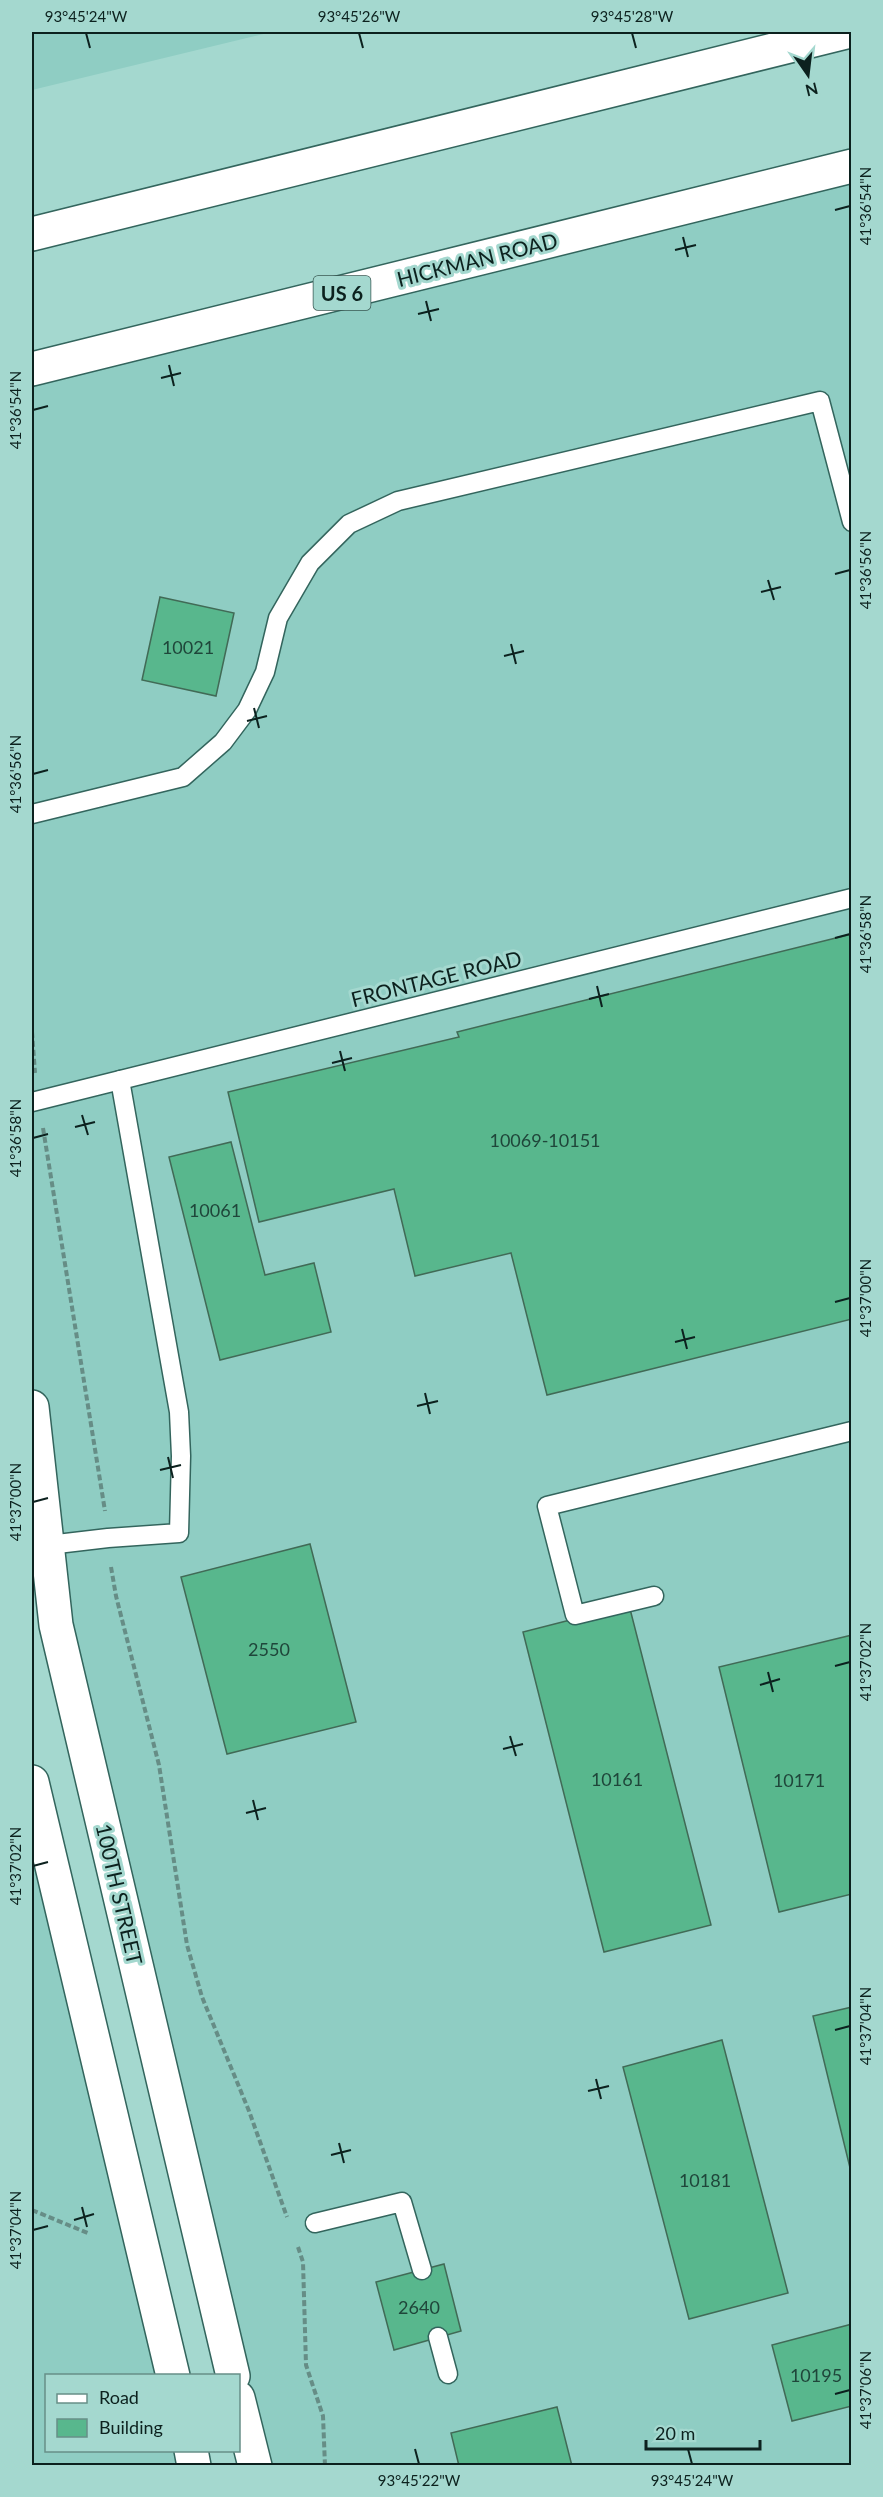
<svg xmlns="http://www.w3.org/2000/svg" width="883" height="2497" viewBox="0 0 883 2497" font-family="Lato,sans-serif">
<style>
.built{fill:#8fcdc3}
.building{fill:#58b78d;stroke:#416a56;stroke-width:1.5}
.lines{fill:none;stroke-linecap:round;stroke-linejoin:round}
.service-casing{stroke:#33655d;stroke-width:21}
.secondary-casing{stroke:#33655d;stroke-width:36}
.primary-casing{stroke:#33655d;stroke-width:36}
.path{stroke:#668d86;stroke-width:4;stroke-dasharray:6 3;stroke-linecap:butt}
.service{stroke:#fff;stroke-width:18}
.secondary{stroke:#fff;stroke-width:33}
.primary{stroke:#fff;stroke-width:33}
.ticks{fill:none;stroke:#0c211e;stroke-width:2}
.labels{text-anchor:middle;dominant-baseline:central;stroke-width:6;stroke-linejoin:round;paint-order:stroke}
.number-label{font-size:18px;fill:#1f463a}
.shield{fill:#a4d8cf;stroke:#3a5853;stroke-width:1.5}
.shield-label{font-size:20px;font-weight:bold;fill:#0c211e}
.street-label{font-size:21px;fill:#0c211e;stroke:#a4d8cf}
.neatline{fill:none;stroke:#0c211e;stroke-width:2}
.ticks-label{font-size:15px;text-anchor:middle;fill:#0c211e}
</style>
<rect width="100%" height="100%" fill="#a4d8cf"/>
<g class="built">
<polygon points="32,32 272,32 32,90"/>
<polygon points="851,166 851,2465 255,2465 56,1625 32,1407 32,369"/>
<polygon points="32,1790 173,2375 46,2376 46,2450 191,2451 194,2465 32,2465"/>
</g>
<g class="building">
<polygon points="160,597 234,613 216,696 142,680"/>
<polygon points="852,934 852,1319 547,1395 511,1253 415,1276 394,1189 259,1222 228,1092 459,1037 457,1032"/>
<polygon points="231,1142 265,1275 314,1263 331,1332 220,1360 169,1157"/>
<polygon points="310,1544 356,1722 227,1754 181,1577"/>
<polygon points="629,1605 711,1925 604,1952 523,1632"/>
<polygon points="852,1635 852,1894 779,1912 719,1667"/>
<polygon points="852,2007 852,2176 813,2016"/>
<polygon points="722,2040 788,2293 689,2319 623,2067"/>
<polygon points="444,2264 461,2331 394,2350 376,2282"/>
<polygon points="852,2324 852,2406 792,2421 772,2345"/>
<polygon points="557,2407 572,2466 459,2466 451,2433"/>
</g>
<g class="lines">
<defs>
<g id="service">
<polyline points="32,814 183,777 223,742 247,710 265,672 278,618 310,563 349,524 398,501 820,401 852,522"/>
<polyline points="32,1102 852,898"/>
<polyline points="40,1546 108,1538 179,1533 181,1456 179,1412 120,1080"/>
<polyline points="654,1596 575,1615 547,1506 852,1431"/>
<polyline points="315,2223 402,2202 422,2270"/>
<polyline points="438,2337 448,2374"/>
</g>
<g id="secondary">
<polyline points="32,1407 56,1625 233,2376"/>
<polyline points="32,1782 173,2376"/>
<polyline points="238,2398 255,2466"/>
<polyline points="191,2450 194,2466"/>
</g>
<g id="primary">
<polyline points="32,234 846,32"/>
<polyline points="32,369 852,166"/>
</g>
</defs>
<use href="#service" class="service-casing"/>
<use href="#secondary" class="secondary-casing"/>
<use href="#primary" class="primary-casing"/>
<g class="path">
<polyline points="32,1032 35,1073"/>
<polyline points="43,1128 105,1511"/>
<polyline points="111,1567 116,1596 159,1765 187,1945 202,1997 249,2111 287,2217"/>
<polyline points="32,2210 90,2234"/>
<polyline points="298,2247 303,2262 306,2365 323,2416 325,2466"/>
</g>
<use href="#service" class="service"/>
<use href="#secondary" class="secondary"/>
<use href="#primary" class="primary"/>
</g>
<path class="ticks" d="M 86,33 L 90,48M 359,33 L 363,48M 632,33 L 636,48M 835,210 L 850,206M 683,237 L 688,257M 675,250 L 696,245M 426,301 L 431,321M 418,314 L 439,309M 169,365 L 174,386M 161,378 L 181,373M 33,410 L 48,406M 835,574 L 850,570M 768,580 L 774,600M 761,592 L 781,587M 511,644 L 516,664M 504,656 L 524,651M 254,708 L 259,728M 247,721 L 267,716M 33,774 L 48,770M 835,938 L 850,934M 597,986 L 602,1007M 589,999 L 609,994M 340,1051 L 345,1071M 332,1063 L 352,1058M 82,1115 L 88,1135M 75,1127 L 95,1122M 33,1138 L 48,1134M 835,1302 L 850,1298M 682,1329 L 687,1349M 675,1342 L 695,1337M 425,1393 L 430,1414M 417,1406 L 438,1401M 168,1457 L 173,1478M 160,1470 L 181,1465M 33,1502 L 48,1498M 835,1666 L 850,1662M 768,1672 L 773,1692M 760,1685 L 780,1679M 510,1736 L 516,1756M 503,1749 L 523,1744M 253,1800 L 258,1820M 246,1813 L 266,1808M 33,1866 L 48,1862M 835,2030 L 850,2026M 596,2079 L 601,2099M 588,2091 L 609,2086M 339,2143 L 344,2163M 331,2155 L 351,2150M 82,2207 L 87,2227M 74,2220 L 94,2214M 33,2230 L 48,2226M 835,2394 L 850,2390M 415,2449 L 419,2464M 688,2449 L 692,2464"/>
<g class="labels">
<g class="number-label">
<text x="188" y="647">10021</text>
<text x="545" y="1140">10069-10151</text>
<text x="215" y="1210">10061</text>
<text x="269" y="1649">2550</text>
<text x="617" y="1779">10161</text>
<text x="799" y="1780">10171</text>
<text x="705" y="2180">10181</text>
<text x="419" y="2307">2640</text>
<text x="816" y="2375">10195</text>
</g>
<rect class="shield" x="313.5" y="276" width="57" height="34" rx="4.5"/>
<g class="shield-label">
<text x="342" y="293">US 6</text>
</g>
<g class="street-label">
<text transform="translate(477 259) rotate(-14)">HICKMAN ROAD</text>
<text transform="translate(436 978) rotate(-14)">FRONTAGE ROAD</text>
<text transform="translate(120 1894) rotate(77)">100TH STREET</text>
</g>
</g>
<rect width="883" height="2497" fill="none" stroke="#a4d8cf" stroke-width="66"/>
<rect x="45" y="2374" width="195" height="78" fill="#a4d8cf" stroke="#678f88" stroke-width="1.5"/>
<rect x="57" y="2394" width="30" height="9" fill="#ffffff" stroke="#678f88" stroke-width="1.5"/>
<text x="99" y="2404" font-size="18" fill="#0c211e">Road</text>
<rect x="57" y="2419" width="30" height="18" fill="#58b78d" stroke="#678f88" stroke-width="1.5"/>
<text x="99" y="2434" font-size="18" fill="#0c211e">Building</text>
<g transform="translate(808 75) rotate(166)" stroke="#a4d8cf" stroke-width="4.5" paint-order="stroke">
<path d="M0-4.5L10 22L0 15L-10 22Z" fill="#0c211e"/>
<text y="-9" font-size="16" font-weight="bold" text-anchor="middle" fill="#0c211e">N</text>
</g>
<path d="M646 2440v9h114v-9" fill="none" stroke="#0c211e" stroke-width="3"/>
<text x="655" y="2440" font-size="18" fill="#0c211e" stroke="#a4d8cf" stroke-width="4.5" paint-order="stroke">20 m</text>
<rect x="33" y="33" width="817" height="2431" class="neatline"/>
<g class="ticks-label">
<text x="86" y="22">93°45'24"W</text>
<text x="359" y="22">93°45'26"W</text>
<text x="632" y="22">93°45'28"W</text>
<text transform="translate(866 206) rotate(-90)" y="5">41°36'54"N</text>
<text transform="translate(16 410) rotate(-90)" y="5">41°36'54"N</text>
<text transform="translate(866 570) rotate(-90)" y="5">41°36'56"N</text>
<text transform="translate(16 774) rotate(-90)" y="5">41°36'56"N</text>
<text transform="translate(866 934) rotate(-90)" y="5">41°36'58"N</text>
<text transform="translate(16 1138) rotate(-90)" y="5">41°36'58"N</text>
<text transform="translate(866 1298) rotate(-90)" y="5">41°37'00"N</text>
<text transform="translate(16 1502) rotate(-90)" y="5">41°37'00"N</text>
<text transform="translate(866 1662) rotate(-90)" y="5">41°37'02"N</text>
<text transform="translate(16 1866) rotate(-90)" y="5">41°37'02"N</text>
<text transform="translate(866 2026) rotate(-90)" y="5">41°37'04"N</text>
<text transform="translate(16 2230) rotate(-90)" y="5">41°37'04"N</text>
<text transform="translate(866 2390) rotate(-90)" y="5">41°37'06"N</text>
<text x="419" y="2486">93°45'22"W</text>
<text x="692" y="2486">93°45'24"W</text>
</g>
</svg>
